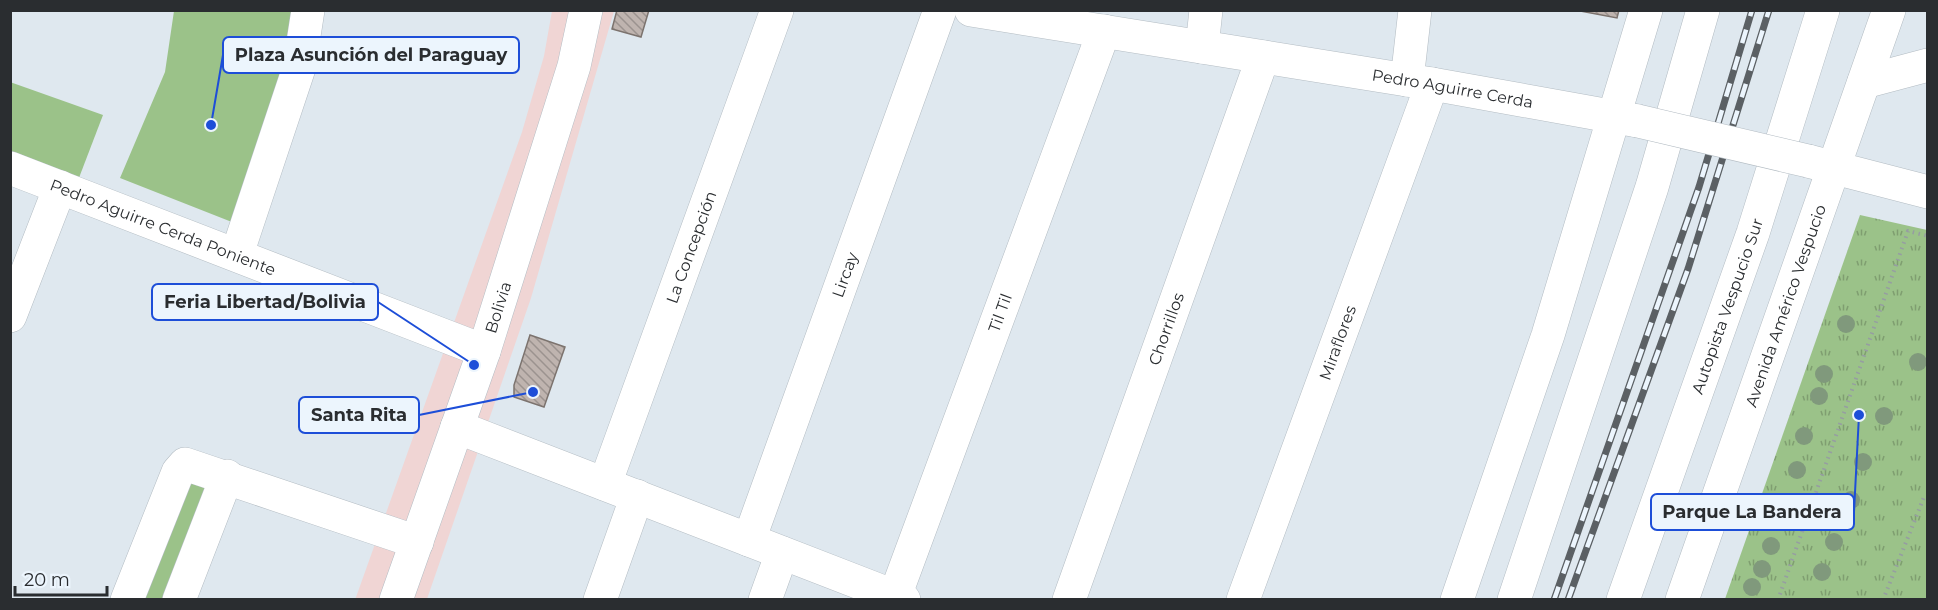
<svg xmlns="http://www.w3.org/2000/svg" width="1938" height="610" viewBox="0 0 1938 610" font-family="Montserrat,sans-serif">
<style>
.commercial{fill:#f0d5d4}
.green{fill:#9bc289}
.park{fill:url(#park-tufts)}
.building{fill:url(#building-back-hatch);stroke:#7c736e;stroke-width:1.5}
.lines{fill:none;stroke-linecap:round;stroke-linejoin:round}
.minor-casing{stroke:#b3bcc3;stroke-width:34}
.major-casing{stroke:#b3bcc3;stroke-width:34}
.highway-casing{stroke:#b3bcc3;stroke-width:34}
.path{stroke:#969da2;stroke-width:4;stroke-dasharray:1.5 4.5;stroke-linecap:butt}
.minor{stroke:#fff;stroke-width:33}
.major{stroke:#fff;stroke-width:33}
.highway{stroke:#fff;stroke-width:33}
.rail-casing{stroke:#5b6064;stroke-width:7}
.rail{stroke:#ecf5fd;stroke-width:4.5;stroke-dasharray:14;stroke-linecap:butt}
.minor-bridge-casing{stroke:#b3bcc3;stroke-width:34;stroke-linecap:butt}
.minor-bridge{stroke:#fff;stroke-width:33}
.tree{fill:#80997c}
.labels{text-anchor:middle;dominant-baseline:central;stroke-width:4.5;stroke-linejoin:round;paint-order:stroke}
.street-label{font-size:16px;fill:#2a2d30;stroke:#ecf5fd}
.leader{fill:none;stroke:#1d4ed8;stroke-width:2}
.callout-dot{fill:#1d4ed8;stroke:#ecf5fd;stroke-width:2}
.callout{fill:#ecf5fd;stroke:#1d4ed8;stroke-width:2}
.callout-label{font-size:18px;text-anchor:middle;font-weight:bold;fill:#2a2d30}
</style>
<defs>
<pattern id="park-tufts" width="24" height="20" patternUnits="userSpaceOnUse" patternTransform="scale(1.5)"><rect width="24" height="20" fill="#9bc289"/><path d="M3 7l-1-3M5 7V3M7 7l1-3M15 17l-1-3M17 17v-4M19 17l1-3" fill="none" stroke="#7f9e70"/></pattern>
<pattern id="building-back-hatch" width="6" height="6" patternUnits="userSpaceOnUse" patternTransform="scale(1.5)"><rect width="6" height="6" fill="#bfb4af"/><path d="M-1 5l2 2M0 0l6 6M5-1l2 2" fill="none" stroke="#9b938f"/></pattern>
</defs>
<rect width="100%" height="100%" fill="#dfe8ef"/>
<polygon class="commercial" points="552,11 614,11 531,298 427,599 355,600 522,132 544,56"/>
<g class="green">
<polygon points="174,11 310,11 242,226 120,178 165,72"/>
<polygon points="10,82 103,115 77,183 11,158"/>
<polygon points="182,477 211,486 167,599 137,600"/>
</g>
<polygon class="park" points="1860,215 1927,230 1927,599 1725,599"/>
<g class="building">
<polygon points="617,10 649,10 641,37 612,29"/>
<polygon points="1575,10 1619,10 1617,18"/>
<polygon points="530,335 565,347 544,407 514,397 514,385"/>
</g>
<g class="lines">
<defs>
<g id="minor">
<path id="s1" d="M 971,10 L 1432,84 L 1638,121"/>
<polyline points="1202,47 1206,10"/>
<polyline points="1407,80 1415,10"/>
<polyline points="1864,82 1928,65"/>
<polyline points="1808,161 1928,192"/>
<path id="s2" d="M 10,168 L 484,351"/>
<polyline points="237,254 299,68 308,10"/>
<polyline points="10,316 60,187"/>
<polyline points="457,427 904,600"/>
<path id="s3" d="M 605,484 L 777,10"/>
<path id="s4" d="M 749,540 L 940,10"/>
<path id="s5" d="M 895,596 L 1104,31"/>
<polyline points="127,600 178,472 185,464 417,542"/>
<polyline points="179,600 227,476"/>
<path id="s6" d="M 396,600 L 484,351 L 574,66 L 586,10"/>
<polyline points="600,600 637,496"/>
<polyline points="765,600 782,553"/>
<path id="s7" d="M 1069,600 L 1263,57"/>
<path id="s8" d="M 1243,600 L 1432,84"/>
</g>
<g id="major">
<polyline points="1457,600 1548,335 1646,10"/>
<path id="s9" d="M 1682,600 L 1889,10"/>
</g>
<g id="highway">
<polyline points="1514,600 1652,187 1703,10"/>
<path id="s10" d="M 1623,600 L 1753,233 L 1823,10"/>
</g>
</defs>
<use href="#minor" class="minor-casing"/>
<use href="#major" class="major-casing"/>
<use href="#highway" class="highway-casing"/>
<g class="path">
<polyline points="1778,600 1908,231 1928,236"/>
<polyline points="1883,600 1924,497 1928,497"/>
</g>
<use href="#minor" class="minor"/>
<use href="#major" class="major"/>
<use href="#highway" class="highway"/>
<defs>
<g id="rail">
<polyline points="1554,600 1699,187 1752,10"/>
<polyline points="1568,600 1688,269 1769,10"/>
</g>
</defs>
<use href="#rail" class="rail-casing"/>
<use href="#rail" class="rail"/>
<defs>
<polyline id="minor-bridge" points="1638,121 1808,161"/>
</defs>
<use href="#minor-bridge" class="minor-bridge-casing"/>
<use href="#minor-bridge" class="minor-bridge"/>
</g>
<g class="tree">
<circle cx="1846" cy="324" r="9"/>
<circle cx="1918" cy="362" r="9"/>
<circle cx="1824" cy="374" r="9"/>
<circle cx="1819" cy="396" r="9"/>
<circle cx="1884" cy="416" r="9"/>
<circle cx="1804" cy="436" r="9"/>
<circle cx="1863" cy="462" r="9"/>
<circle cx="1797" cy="470" r="9"/>
<circle cx="1851" cy="500" r="9"/>
<circle cx="1834" cy="542" r="9"/>
<circle cx="1771" cy="546" r="9"/>
<circle cx="1762" cy="569" r="9"/>
<circle cx="1822" cy="572" r="9"/>
<circle cx="1752" cy="587" r="9"/>
</g>
<g class="labels">
<g class="street-label">
<text stroke="none"><textPath href="#s1" startOffset="488">Pedro Aguirre Cerda</textPath></text>
<text stroke="none"><textPath href="#s2" startOffset="164">Pedro Aguirre Cerda Poniente</textPath></text>
<text stroke="none"><textPath href="#s3" startOffset="252">La Concepción</textPath></text>
<text stroke="none"><textPath href="#s4" startOffset="282">Lircay</textPath></text>
<text stroke="none"><textPath href="#s9" startOffset="312">Avenida Américo Vespucio</textPath></text>
<text stroke="none"><textPath href="#s10" startOffset="312">Autopista Vespucio Sur</textPath></text>
<text stroke="none"><textPath href="#s6" startOffset="310">Bolivia</textPath></text>
<text stroke="none"><textPath href="#s5" startOffset="302">Til Til</textPath></text>
<text stroke="none"><textPath href="#s7" startOffset="288">Chorrillos</textPath></text>
<text stroke="none"><textPath href="#s8" startOffset="274">Miraflores</textPath></text>
</g>
</g>
<path class="leader" d="M211 125L223 55M474 365L378 302M533 392L419 415M1859 415L1854 512"/>
<g class="callout-dot">
<circle cx="211" cy="125" r="6"/>
<circle cx="474" cy="365" r="6"/>
<circle cx="533" cy="392" r="6"/>
<circle cx="1859" cy="415" r="6"/>
</g>
<g class="callout">
<rect x="223" y="37" width="296" height="36" rx="6"/>
<rect x="152" y="284" width="226" height="36" rx="6"/>
<rect x="299" y="397" width="120" height="36" rx="6"/>
<rect x="1651" y="494" width="203" height="36" rx="6"/>
</g>
<g class="callout-label">
<text x="371" y="61">Plaza Asunción del Paraguay</text>
<text x="265" y="308">Feria Libertad/Bolivia</text>
<text x="359" y="421">Santa Rita</text>
<text x="1752" y="518">Parque La Bandera</text>
</g>
<rect width="1938" height="610" fill="none" stroke="#2a2d30" stroke-width="24"/>
<path d="M15 586v9h92v-9" fill="none" stroke="#2a2d30" stroke-width="3"/>
<text x="24" y="586" font-size="18" fill="#2a2d30" stroke="#ecf5fd" stroke-width="4.5" paint-order="stroke">20 m</text>
</svg>
